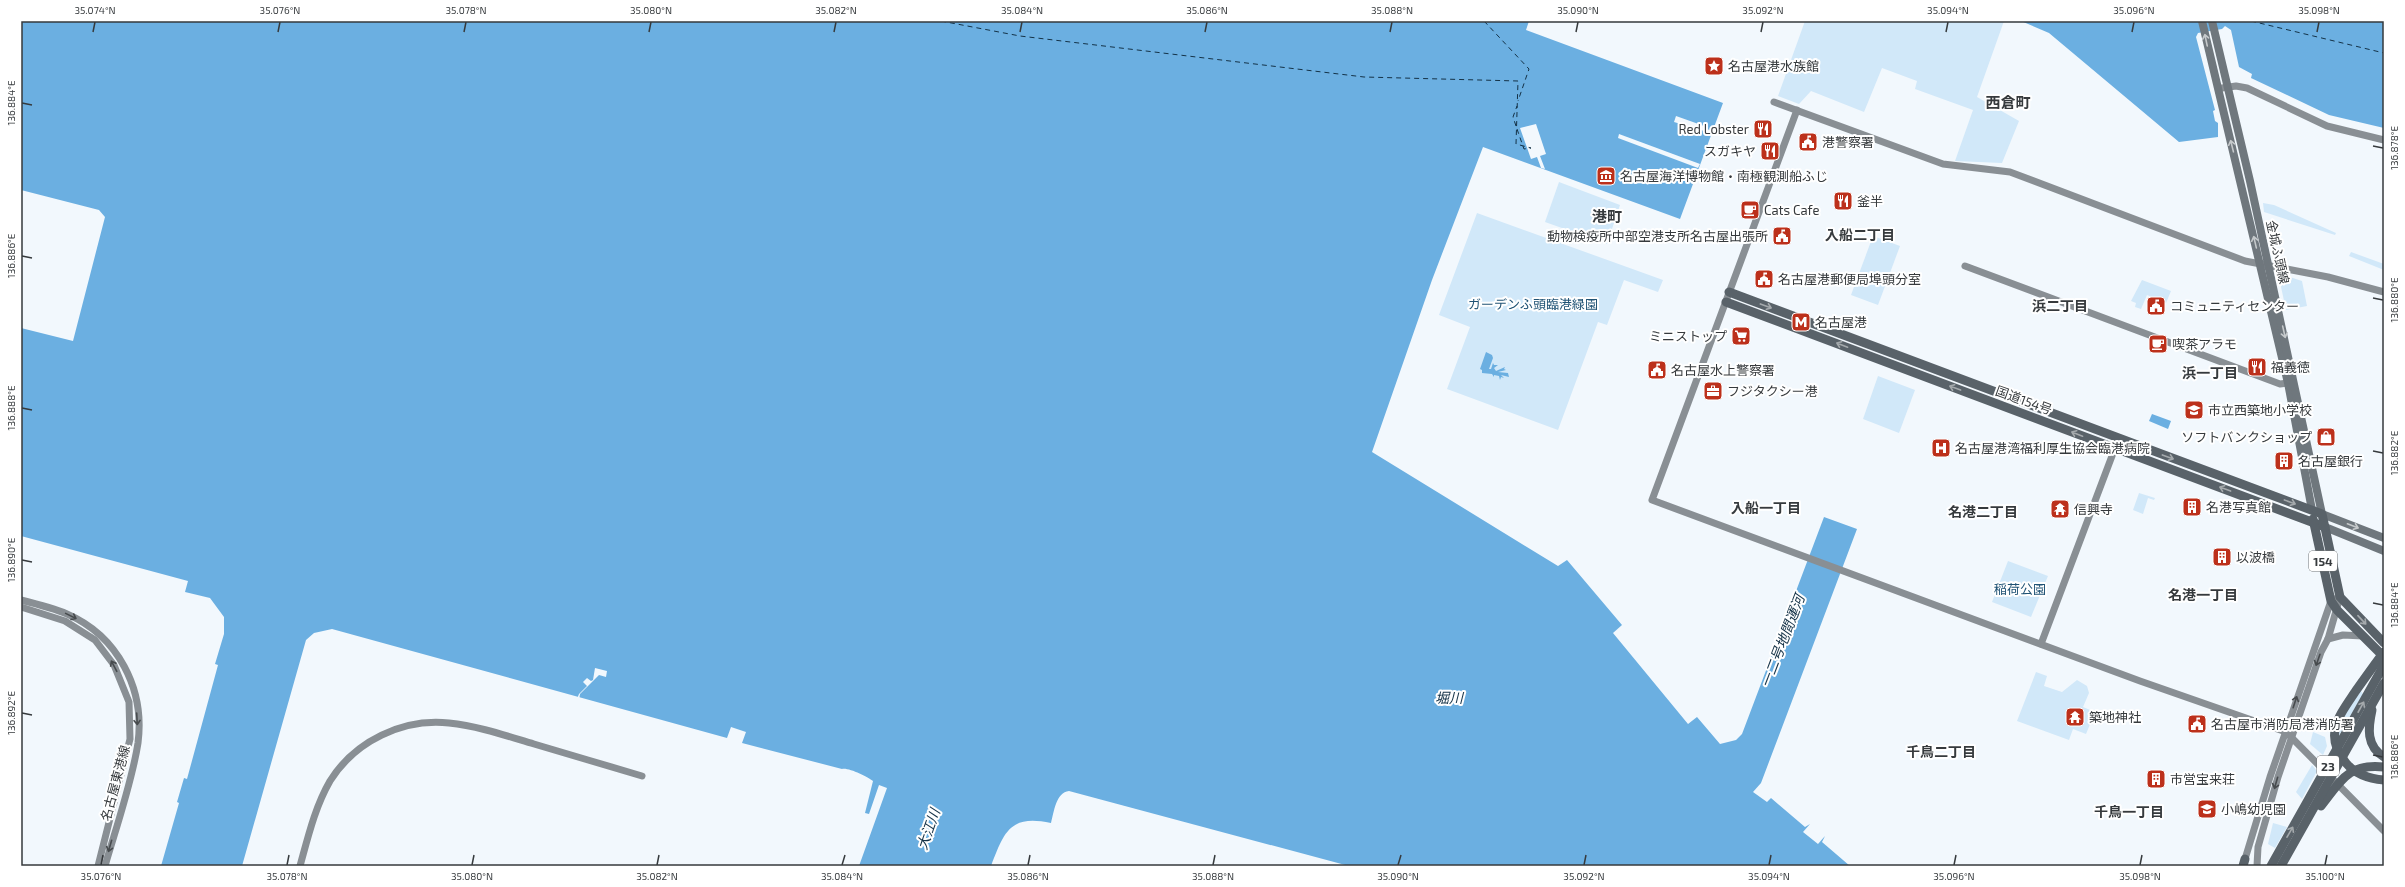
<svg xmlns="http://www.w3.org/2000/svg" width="2405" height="887" viewBox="0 0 2405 887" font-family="'Exo 2','Noto Sans JP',sans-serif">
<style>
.green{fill:#d1e8f9}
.water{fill:#6bafe1}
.pier{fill:#f2f8fd}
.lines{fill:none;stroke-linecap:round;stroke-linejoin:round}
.ferry{stroke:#143247;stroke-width:1;stroke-dasharray:5 4;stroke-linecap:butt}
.secondary{stroke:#898f94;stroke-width:7}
.primary{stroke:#6f777d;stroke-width:8}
.highway{stroke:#596269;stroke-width:9}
.oneway{stroke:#c5c9cb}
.oneway2{stroke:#a4a9ac}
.oneway3{stroke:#474b4e}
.ticks{fill:none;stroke:#363a3d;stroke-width:1.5}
.labels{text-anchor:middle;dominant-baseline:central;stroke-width:4;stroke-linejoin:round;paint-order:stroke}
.shield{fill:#fff;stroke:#727577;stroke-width:1}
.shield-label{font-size:12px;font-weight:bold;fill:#363a3d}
.poi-label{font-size:13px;fill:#363a3d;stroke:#fff;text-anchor:start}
.street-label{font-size:13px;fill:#363a3d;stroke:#fff}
.park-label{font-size:13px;fill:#1f5274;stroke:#fff}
.neighbourhood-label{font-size:14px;font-weight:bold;fill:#363a3d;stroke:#fff}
.water-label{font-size:14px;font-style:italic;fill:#143247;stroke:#fff}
.quarter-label{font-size:15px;font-weight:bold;fill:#363a3d;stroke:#fff}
.neatline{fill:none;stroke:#363a3d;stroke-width:1.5}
.ticks-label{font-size:10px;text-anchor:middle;fill:#363a3d}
</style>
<rect width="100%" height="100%" fill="#f2f8fd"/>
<g class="green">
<polygon points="1805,21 2004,21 1977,97 2019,121 2002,163 1955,161 1973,110 1915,89 1917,81 1882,68 1864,112 1811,91 1799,104 1778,96"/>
<polygon points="1559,182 1620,205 1607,244 1545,222"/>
<polygon points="2263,203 2274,205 2336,233 2335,235 2264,212"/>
<polygon points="1477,213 1663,280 1658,292 1624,280 1607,325 1598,322 1558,430 1447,389 1470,327 1439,315"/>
<polygon points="1873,236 1900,246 1878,305 1851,295"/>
<polygon points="2351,252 2384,264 2384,270 2349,256"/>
<polygon points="2278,273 2302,281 2307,306 2286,310"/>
<polygon points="2142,280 2171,291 2166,303 2147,295 2141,309 2135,307 2136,303 2131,301"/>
<polygon points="1878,376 1915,390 1899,433 1863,419"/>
<polygon points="2139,493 2155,498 2154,500 2148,498 2143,514 2133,510"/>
<polygon points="2008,561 2048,576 2031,617 1992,602"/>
<polygon points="2036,672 2047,676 2044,686 2062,692 2077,680 2087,686 2089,693 2083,707 2095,712 2086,734 2073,729 2069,740 2017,721"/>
<polygon points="2361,691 2363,694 2338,737 2343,717"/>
<polygon points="2313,732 2325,737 2327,746 2323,755 2310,744"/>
<polygon points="2312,765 2317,771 2302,799 2296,792"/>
<polygon points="2273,823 2287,827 2275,848 2268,844"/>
</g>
<g class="water">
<path d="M 21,21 L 1529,21 L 1526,30 L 1723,103 L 1680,219 L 1483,147 L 1432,280 L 1372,452 L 1558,566 L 1567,560 L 1622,625 L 1613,633 L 1688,724 L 1697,717 L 1720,744 L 1736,740 L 1742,734 L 1824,517 L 1857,529 L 1761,783 L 1753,792 L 1767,802 L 1771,798 L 1805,827 L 1810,824 L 1803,832 L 1818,844 L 1825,836 L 1822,842 L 1850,866 L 1349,866 L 1069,791 C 1056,792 1054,812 1051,823 C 1010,814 1004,832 991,866 L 859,866 L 887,788 L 879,785 L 869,814 L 865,813 L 873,781 C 868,777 848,767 842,769 L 742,743 L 746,732 L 731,727 L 727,738 L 332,629 L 314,633 L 306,640 L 242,866 L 161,866 L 179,803 L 177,802 L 184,778 L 187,779 L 218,665 L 215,664 L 224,634 L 224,617 L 210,598 L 185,592 L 188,581 L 21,536 L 21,328 L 73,341 L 105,217 L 99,210 L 21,190 Z"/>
<polygon points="2021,21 2384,21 2384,128 2329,115 2251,78 2252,74 2239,67 2231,30 2225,26 2222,29 2198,33 2196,37 2215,110 2213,111 2215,121 2218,123 2218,137 2179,142 2049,33"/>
<polygon points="1486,352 1492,355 1493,358 1489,369 1491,369 1493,363 1494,365 1498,365 1494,368 1496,371 1505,367 1504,369 1506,370 1498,372 1508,373 1509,377 1501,375 1504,378 1501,377 1500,380 1499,376 1494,375 1494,377 1492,374 1482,373 1482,370 1480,369"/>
<polygon points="2152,414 2171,421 2168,429 2149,421"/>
</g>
<g class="pier">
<polygon points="1676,116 1707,127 1707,129 1712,131 1711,133 1674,122"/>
<polygon points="1536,124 1546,154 1540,156 1545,169 1541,168 1537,157 1531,159 1520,128"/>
<polygon points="1619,134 1700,164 1698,168 1618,138"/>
<polygon points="595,668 607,671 606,677 599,675 580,694 579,700 577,699 579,694 587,686 583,682 587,678 591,681 593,680"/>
</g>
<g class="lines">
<g class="ferry">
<polyline points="941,21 1020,36 1364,77 1518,81 1516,144 1531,148"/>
<polyline points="1484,21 1529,69 1518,101"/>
<polyline points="2251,21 2384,53"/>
<polyline points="1516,126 1513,117 1517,106"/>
<polyline points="1517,129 1524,149 1531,148"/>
</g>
<g class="secondary">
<polyline points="2222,88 2236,86 2247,88 2327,126 2384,140"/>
<polyline points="1774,102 1943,164 2010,172 2245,261 2328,277 2384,292"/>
<polyline points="1797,110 1652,500 2140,681 2286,732 2384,831"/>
<polyline points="1965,266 2280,384 2288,383"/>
<path d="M 21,600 C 37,604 53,608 67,614 C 118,636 145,689 138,743 C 132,782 116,828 105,866"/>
<polyline points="21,607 65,621 95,640 114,665 129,702 130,739 98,866"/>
<polyline points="2328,639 2343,635 2363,636"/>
<polyline points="2041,644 2115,448"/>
<polyline points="2245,859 2270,777 2331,601 2334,599"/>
<path d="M 300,866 C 308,837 315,807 330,781 C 355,741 403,718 449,723 C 478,726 507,736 534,744 C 570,755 606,765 642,776"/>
<polyline points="2257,866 2258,847 2278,777 2321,652 2328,639 2340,597"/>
</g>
<g class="primary">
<polyline points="2202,21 2288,383 2312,510"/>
<polyline points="2212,21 2250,181 2322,514 2384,538"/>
<polyline points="2325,527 2384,551"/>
</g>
<g class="highway">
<polyline points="1729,292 2322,514 2340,597 2384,643"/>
<polyline points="1726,302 2325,527"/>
<polyline points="2313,519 2331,601 2337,610 2384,657"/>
<path d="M 2384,652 C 2374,665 2365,678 2355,692 C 2339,716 2323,735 2346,763 C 2355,774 2370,779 2384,780"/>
<path d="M 2372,710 C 2368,728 2366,746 2384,757"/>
<path d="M 2321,806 C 2341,781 2348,763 2384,767"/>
<polyline points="2243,866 2245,859"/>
<polyline points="2271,866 2384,665"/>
<polyline points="2281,866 2384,683"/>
</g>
</g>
<defs><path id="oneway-shaft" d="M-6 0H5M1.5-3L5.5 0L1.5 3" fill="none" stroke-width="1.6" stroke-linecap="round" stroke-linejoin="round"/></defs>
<g class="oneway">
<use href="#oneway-shaft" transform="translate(2206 40) rotate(-102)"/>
<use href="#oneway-shaft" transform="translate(2232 146) rotate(-104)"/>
<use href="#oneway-shaft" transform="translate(2255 242) rotate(-103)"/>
<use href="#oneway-shaft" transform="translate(2284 332) rotate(77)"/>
<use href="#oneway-shaft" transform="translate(2353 526) rotate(21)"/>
</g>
<g class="oneway2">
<use href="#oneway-shaft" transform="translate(1766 306) rotate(20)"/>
<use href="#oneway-shaft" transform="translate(1842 345) rotate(-159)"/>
<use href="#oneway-shaft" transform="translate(1955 388) rotate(-160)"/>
<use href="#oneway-shaft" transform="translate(2077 434) rotate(-159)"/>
<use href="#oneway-shaft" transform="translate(2168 457) rotate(20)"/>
<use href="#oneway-shaft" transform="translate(2225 489) rotate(-160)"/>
<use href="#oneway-shaft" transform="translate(2290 502) rotate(20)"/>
<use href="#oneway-shaft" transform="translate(2362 620) rotate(47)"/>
<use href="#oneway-shaft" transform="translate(2361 707) rotate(-61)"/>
<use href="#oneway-shaft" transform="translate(2290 832) rotate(-60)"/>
</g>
<g class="oneway3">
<use href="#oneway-shaft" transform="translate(71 616) rotate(26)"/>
<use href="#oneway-shaft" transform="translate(2318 660) rotate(109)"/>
<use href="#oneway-shaft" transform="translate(114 666) rotate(-118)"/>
<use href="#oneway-shaft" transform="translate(2295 702) rotate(-72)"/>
<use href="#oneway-shaft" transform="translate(137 719) rotate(87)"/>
<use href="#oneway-shaft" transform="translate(2276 783) rotate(106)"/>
<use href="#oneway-shaft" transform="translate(110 846) rotate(106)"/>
</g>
<path class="ticks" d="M 93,32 L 95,22M 278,32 L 280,22M 464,32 L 466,22M 649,32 L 651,22M 834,32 L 836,22M 1020,32 L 1022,22M 1205,32 L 1207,22M 1390,32 L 1392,22M 1576,32 L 1578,22M 1761,32 L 1763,22M 1946,32 L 1948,22M 2132,32 L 2134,22M 2317,32 L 2319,22M 22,103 L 32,105M 2373,146 L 2383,148M 22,256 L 32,258M 2373,298 L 2383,300M 22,408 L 32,410M 2373,451 L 2383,453M 22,560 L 32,562M 2373,603 L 2383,605M 22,713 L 32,715M 2373,755 L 2383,757M 101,865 L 103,855M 287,865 L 289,855M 472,865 L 474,855M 657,865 L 659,855M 842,865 L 845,855M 1028,865 L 1030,855M 1213,865 L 1215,855M 1398,865 L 1401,855M 1584,865 L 1586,855M 1769,865 L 1771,855M 1954,865 L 1956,855M 2140,865 L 2142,855M 2325,865 L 2327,855"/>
<defs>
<symbol id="sight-square" viewBox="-11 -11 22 22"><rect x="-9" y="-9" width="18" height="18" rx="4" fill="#bc301b" stroke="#fff"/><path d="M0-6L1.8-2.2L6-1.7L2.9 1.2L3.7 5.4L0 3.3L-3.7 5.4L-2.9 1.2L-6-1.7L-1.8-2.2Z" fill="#fff"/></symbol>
<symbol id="restaurant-square" viewBox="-11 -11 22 22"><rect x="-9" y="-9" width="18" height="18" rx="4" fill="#bc301b" stroke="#fff"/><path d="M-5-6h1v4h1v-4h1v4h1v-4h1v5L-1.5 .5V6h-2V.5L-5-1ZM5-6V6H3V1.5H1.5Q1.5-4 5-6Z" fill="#fff"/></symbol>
<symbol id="civic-square" viewBox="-11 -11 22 22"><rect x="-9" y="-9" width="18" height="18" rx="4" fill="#bc301b" stroke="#fff"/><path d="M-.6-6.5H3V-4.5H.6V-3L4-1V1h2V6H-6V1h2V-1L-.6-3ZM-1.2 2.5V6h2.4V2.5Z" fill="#fff"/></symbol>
<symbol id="museum-square" viewBox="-11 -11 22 22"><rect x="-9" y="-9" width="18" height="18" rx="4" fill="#bc301b" stroke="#fff"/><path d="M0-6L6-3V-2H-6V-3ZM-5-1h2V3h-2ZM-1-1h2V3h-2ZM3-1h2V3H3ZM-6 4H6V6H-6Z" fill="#fff"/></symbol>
<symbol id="cafe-square" viewBox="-11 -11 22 22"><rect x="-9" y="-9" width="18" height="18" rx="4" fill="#bc301b" stroke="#fff"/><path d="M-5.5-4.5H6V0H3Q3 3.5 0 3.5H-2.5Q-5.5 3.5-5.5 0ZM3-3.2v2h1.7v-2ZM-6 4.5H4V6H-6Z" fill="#fff"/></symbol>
<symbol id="metro-square" viewBox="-11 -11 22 22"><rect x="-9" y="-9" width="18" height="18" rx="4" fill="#bc301b" stroke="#fff"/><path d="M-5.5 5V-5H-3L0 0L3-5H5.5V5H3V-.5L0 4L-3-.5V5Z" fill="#fff"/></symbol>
<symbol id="supermarket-square" viewBox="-11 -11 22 22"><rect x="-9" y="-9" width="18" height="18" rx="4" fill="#bc301b" stroke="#fff"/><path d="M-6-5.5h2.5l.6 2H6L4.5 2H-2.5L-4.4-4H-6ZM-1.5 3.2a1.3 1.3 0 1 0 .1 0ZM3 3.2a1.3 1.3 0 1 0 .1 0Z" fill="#fff"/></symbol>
<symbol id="office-square" viewBox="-11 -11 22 22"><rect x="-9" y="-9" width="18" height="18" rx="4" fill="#bc301b" stroke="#fff"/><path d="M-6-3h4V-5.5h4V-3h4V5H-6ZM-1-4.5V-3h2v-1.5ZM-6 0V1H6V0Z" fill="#fff"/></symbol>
<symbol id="school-square" viewBox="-11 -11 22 22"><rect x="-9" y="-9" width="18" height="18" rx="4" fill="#bc301b" stroke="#fff"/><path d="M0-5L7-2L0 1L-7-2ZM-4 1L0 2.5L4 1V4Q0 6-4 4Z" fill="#fff"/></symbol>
<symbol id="shop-square" viewBox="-11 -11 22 22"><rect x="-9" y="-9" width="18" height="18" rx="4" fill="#bc301b" stroke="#fff"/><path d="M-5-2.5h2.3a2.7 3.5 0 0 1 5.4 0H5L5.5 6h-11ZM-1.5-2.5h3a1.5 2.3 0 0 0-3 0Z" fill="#fff"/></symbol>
<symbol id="hospital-square" viewBox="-11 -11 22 22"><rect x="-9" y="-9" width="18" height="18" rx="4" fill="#bc301b" stroke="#fff"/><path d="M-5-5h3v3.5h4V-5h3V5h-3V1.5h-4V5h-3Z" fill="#fff"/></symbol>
<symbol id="building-square" viewBox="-11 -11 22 22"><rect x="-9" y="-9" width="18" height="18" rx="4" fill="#bc301b" stroke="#fff"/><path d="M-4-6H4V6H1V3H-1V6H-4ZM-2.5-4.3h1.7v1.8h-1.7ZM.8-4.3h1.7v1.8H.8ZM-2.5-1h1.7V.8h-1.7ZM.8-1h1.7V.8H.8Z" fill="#fff"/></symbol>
<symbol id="temple-square" viewBox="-11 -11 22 22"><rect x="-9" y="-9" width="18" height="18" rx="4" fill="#bc301b" stroke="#fff"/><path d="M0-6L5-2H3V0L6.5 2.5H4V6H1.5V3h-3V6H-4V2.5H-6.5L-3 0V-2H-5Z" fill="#fff"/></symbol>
</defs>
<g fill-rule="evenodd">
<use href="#sight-square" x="1703" y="55" width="22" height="22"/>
<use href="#restaurant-square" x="1752" y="118" width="22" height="22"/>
<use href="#civic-square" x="1797" y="131" width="22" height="22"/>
<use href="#restaurant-square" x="1759" y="140" width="22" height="22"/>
<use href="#museum-square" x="1595" y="165" width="22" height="22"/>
<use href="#restaurant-square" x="1832" y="190" width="22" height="22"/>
<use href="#cafe-square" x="1739" y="199" width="22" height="22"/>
<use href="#civic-square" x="1771" y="225" width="22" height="22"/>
<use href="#civic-square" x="1753" y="268" width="22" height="22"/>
<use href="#civic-square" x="2145" y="295" width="22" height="22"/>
<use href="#metro-square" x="1790" y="311" width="22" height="22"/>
<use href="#supermarket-square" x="1730" y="325" width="22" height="22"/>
<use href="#cafe-square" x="2147" y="333" width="22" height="22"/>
<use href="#restaurant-square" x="2246" y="356" width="22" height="22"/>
<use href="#civic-square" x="1646" y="359" width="22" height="22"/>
<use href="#office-square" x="1702" y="380" width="22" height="22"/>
<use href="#school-square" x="2183" y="399" width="22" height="22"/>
<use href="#shop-square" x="2315" y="426" width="22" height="22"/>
<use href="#hospital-square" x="1930" y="437" width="22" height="22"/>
<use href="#building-square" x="2273" y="450" width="22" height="22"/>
<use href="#building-square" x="2181" y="496" width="22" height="22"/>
<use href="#temple-square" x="2049" y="498" width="22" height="22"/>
<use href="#building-square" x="2211" y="546" width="22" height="22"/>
<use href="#temple-square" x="2064" y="706" width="22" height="22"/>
<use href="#civic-square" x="2186" y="713" width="22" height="22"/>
<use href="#building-square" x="2145" y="768" width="22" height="22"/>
<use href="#school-square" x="2196" y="798" width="22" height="22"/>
</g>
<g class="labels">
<g class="shield">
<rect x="2309" y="551" width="28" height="20" rx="3"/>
<rect x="2317" y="756" width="22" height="20" rx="3"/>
</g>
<g class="shield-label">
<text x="2323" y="561">154</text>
<text x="2328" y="766">23</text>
</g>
<g class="poi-label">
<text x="1728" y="66">名古屋港水族館</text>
<text x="1749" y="129" text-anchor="end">Red Lobster</text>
<text x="1822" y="142">港警察署</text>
<text x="1756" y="151" text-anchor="end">スガキヤ</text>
<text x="1620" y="176">名古屋海洋博物館・南極観測船ふじ</text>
<text x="1857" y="201">釜半</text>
<text x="1764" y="210">Cats Cafe</text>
<text x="1768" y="236" text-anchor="end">動物検疫所中部空港支所名古屋出張所</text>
<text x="1778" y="279">名古屋港郵便局埠頭分室</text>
<text x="2170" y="306">コミュニティセンター</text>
<text x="1815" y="322">名古屋港</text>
<text x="1727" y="336" text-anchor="end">ミニストップ</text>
<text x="2172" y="344">喫茶アラモ</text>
<text x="2271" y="367">福義徳</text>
<text x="1671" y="370">名古屋水上警察署</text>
<text x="1727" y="391">フジタクシー港</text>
<text x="2208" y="410">市立西築地小学校</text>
<text x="2312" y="437" text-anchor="end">ソフトバンクショップ</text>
<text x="1955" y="448">名古屋港湾福利厚生協会臨港病院</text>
<text x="2298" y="461">名古屋銀行</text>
<text x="2206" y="507">名港写真館</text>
<text x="2074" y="509">信興寺</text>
<text x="2236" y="557">以波橋</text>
<text x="2089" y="717">築地神社</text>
<text x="2211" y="724">名古屋市消防局港消防署</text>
<text x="2170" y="779">市営宝来荘</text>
<text x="2221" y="809">小嶋幼児園</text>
</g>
<g class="street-label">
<text transform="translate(2278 252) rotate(78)">金城ふ頭線</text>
<text transform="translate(2024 400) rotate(20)">国道154号</text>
<text transform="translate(115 783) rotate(-75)">名古屋東港線</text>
</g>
<g class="park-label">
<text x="1533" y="304">ガーデンふ頭臨港緑園</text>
<text x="2020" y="589">稲荷公園</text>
</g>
<g class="neighbourhood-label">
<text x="1860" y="234">入船二丁目</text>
<text x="2060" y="305">浜二丁目</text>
<text x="2210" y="372">浜一丁目</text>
<text x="1766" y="507">入船一丁目</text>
<text x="1983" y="511">名港二丁目</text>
<text x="2203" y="594">名港一丁目</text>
<text x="1941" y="751">千鳥二丁目</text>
<text x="2129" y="811">千鳥一丁目</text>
</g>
<g class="water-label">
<text transform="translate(1782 641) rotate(-69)">一二号地間運河</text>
<text x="1449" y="697">堀川</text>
<text transform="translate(928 829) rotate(-71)">大江川</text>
</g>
<g class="quarter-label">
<text x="2008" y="102">西倉町</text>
<text x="1607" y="216">港町</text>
</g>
</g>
<rect width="2405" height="887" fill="none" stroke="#ffffff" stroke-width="44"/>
<rect x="22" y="22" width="2361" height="843" class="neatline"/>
<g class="ticks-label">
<text x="95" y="14">35.074°N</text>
<text x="280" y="14">35.076°N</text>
<text x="466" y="14">35.078°N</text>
<text x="651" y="14">35.080°N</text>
<text x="836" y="14">35.082°N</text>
<text x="1022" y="14">35.084°N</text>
<text x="1207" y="14">35.086°N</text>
<text x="1392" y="14">35.088°N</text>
<text x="1578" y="14">35.090°N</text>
<text x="1763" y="14">35.092°N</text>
<text x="1948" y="14">35.094°N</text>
<text x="2134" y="14">35.096°N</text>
<text x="2319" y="14">35.098°N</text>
<text transform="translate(11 103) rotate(-90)" y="4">136.884°E</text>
<text transform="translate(2394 148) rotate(-90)" y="4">136.878°E</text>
<text transform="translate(11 256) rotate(-90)" y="4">136.886°E</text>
<text transform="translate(2394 300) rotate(-90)" y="4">136.880°E</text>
<text transform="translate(11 408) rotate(-90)" y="4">136.888°E</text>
<text transform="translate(2394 453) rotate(-90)" y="4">136.882°E</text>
<text transform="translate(11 560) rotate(-90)" y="4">136.890°E</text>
<text transform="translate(2394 605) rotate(-90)" y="4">136.884°E</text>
<text transform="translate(11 713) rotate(-90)" y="4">136.892°E</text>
<text transform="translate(2394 757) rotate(-90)" y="4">136.886°E</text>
<text x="101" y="880">35.076°N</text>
<text x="287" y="880">35.078°N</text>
<text x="472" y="880">35.080°N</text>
<text x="657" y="880">35.082°N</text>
<text x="842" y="880">35.084°N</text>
<text x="1028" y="880">35.086°N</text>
<text x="1213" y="880">35.088°N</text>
<text x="1398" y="880">35.090°N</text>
<text x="1584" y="880">35.092°N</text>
<text x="1769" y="880">35.094°N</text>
<text x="1954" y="880">35.096°N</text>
<text x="2140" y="880">35.098°N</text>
<text x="2325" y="880">35.100°N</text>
</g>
</svg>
